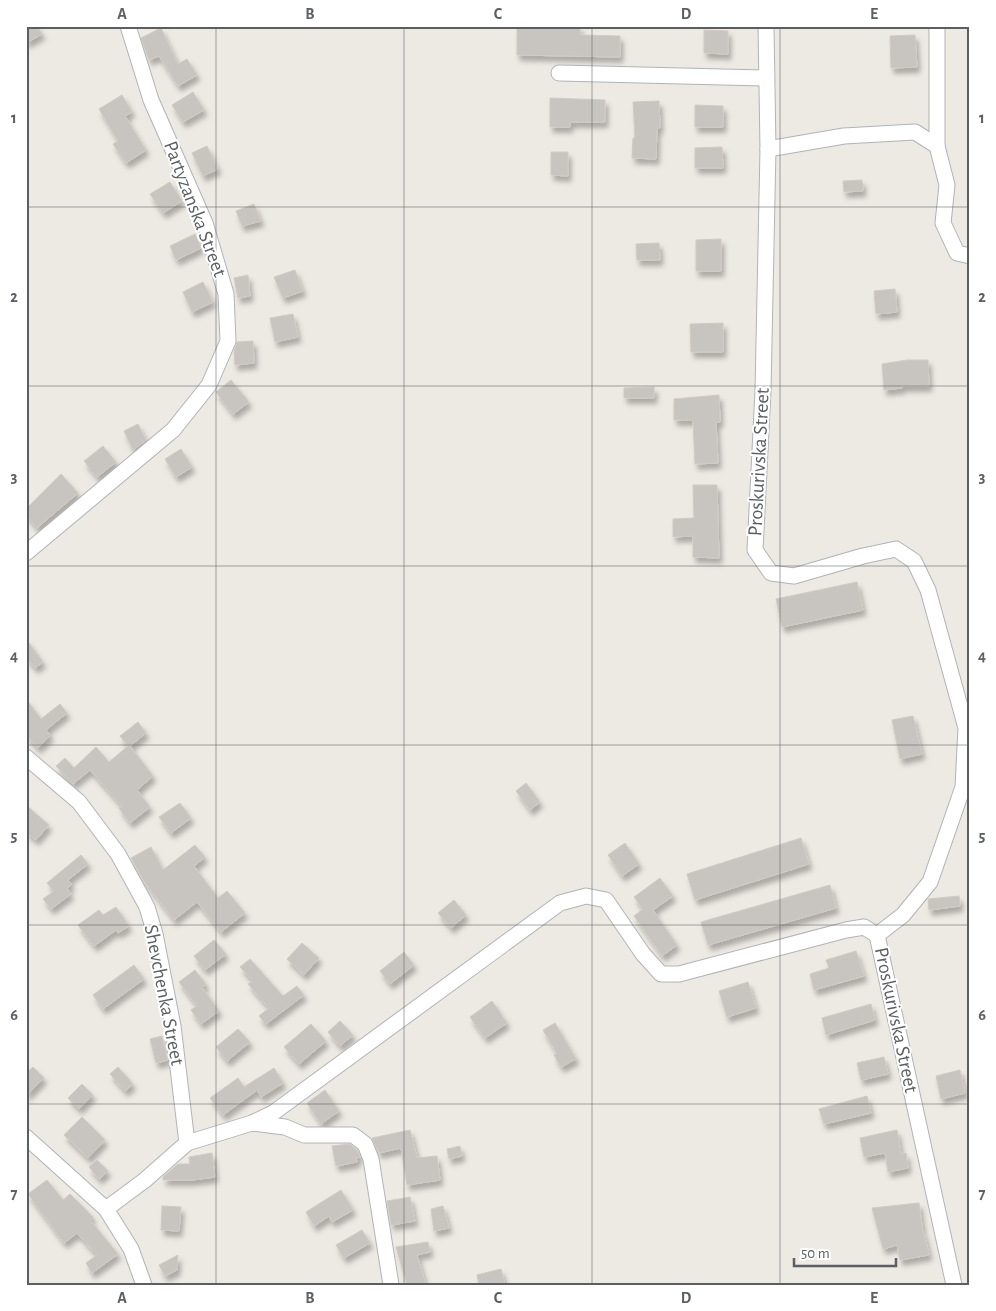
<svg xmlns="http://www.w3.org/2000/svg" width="996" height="1311" viewBox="0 0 996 1311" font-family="'Alegreya Sans',sans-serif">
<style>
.building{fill:#c8c4bf;stroke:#d1cac2;filter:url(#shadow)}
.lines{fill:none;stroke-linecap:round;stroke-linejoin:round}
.minor-casing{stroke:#b0b4b7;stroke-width:17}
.minor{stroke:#fff;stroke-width:15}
.grid{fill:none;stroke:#5b5f63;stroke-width:1;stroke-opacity:0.55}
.labels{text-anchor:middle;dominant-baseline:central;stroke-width:4;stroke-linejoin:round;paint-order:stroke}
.street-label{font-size:20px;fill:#5b5f63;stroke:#fff}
.neatline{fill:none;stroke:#5b5f63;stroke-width:2}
.grid-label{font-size:16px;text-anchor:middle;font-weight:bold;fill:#5b5f63}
</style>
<defs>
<filter id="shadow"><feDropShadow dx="3" dy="5.5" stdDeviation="2.5" flood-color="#0004"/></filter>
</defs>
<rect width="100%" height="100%" fill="#ede9e3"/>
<g class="building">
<polygon points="26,26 37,26 42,34 26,43"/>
<polygon points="517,27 580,27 580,35 620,36 620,57 517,55"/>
<polygon points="161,28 178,64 187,59 197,75 178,86 159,56 149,60 141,38"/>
<polygon points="704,30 728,31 728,54 704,53"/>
<polygon points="915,35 917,67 891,68 890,36"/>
<polygon points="193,92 204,110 183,122 172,105"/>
<polygon points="122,95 132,112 125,116 146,150 126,163 113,144 118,141 99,109"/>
<polygon points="550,98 605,100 605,122 570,122 570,127 550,127"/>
<polygon points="659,101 660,128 657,128 656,159 632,158 633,138 635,138 633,102"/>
<polygon points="695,105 723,106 723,127 695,127"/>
<polygon points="207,146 218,169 203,176 192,153"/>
<polygon points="722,147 723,168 695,168 695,148"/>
<polygon points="551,152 568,152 568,176 551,175"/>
<polygon points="862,180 863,191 844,192 843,181"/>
<polygon points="170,182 182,201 163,213 150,194"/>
<polygon points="254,204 261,221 242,226 236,211"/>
<polygon points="195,234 201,248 176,260 170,246"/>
<polygon points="721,239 721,271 696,271 696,240"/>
<polygon points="659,243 660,260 637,260 636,244"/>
<polygon points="295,270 303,291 283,298 274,277"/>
<polygon points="248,275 250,296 238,298 234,278"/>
<polygon points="203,282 213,302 192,312 183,292"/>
<polygon points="895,289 897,312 876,314 874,291"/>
<polygon points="293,314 298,337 275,342 270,318"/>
<polygon points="723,323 723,352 691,352 690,324"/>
<polygon points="253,341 254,363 235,365 234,351 237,342"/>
<polygon points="907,360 928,360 929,386 902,386 902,388 884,390 882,364"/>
<polygon points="231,380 249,402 233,414 216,392"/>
<polygon points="654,387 654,398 624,398 624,388"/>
<polygon points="719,395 720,422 716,422 718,463 695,464 693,420 674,420 674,399"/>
<polygon points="138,424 146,440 133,450 124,431"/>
<polygon points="103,446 116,462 97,477 84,461"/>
<polygon points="181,449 192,467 176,477 165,459"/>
<polygon points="61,474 78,493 37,528 26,515 26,509"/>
<polygon points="693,485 717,485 719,558 693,557 693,536 673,537 673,519 694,518"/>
<polygon points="857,582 863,610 782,627 776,599"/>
<polygon points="26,639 43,662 35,668 26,657"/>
<polygon points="26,699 41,719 60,704 67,713 46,730 51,735 38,748 26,735"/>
<polygon points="913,716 922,754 900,759 892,720"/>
<polygon points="138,722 146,733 130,746 153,776 137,790 150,807 130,823 119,808 122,806 90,770 73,784 56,766 65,758 74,768 96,747 109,762 128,746 120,736"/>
<polygon points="526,783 540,802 530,810 516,791"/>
<polygon points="180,803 191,818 171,833 159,817"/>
<polygon points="26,805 49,825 36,840 26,832"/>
<polygon points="801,838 809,864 695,900 687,874"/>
<polygon points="625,843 639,864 622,876 608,855"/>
<polygon points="195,845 205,857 194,866 218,898 227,891 245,913 221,932 197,902 174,920 144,881 131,858 151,847 163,870"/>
<polygon points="81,855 88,864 68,880 72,884 67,888 71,894 51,909 43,899 54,891 47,883"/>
<polygon points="660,878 673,896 653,910 677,945 662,956 634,916 643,909 634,897"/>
<polygon points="830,885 836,908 708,945 701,922"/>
<polygon points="959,896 960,906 929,910 928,899"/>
<polygon points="454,900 466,915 451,928 438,913"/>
<polygon points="116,907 129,926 118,933 116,930 94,946 78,925 99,910 103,915"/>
<polygon points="214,940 226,954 205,970 194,956"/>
<polygon points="302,943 319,958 304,975 287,959"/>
<polygon points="856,951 864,976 814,990 810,974 829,968 826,960"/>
<polygon points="404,952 414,965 390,984 380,971"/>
<polygon points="250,959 283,996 297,986 304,995 266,1024 259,1016 269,1008 248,984 253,981 240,967"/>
<polygon points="134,965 144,979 103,1009 93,995"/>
<polygon points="195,970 206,984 202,987 219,1011 201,1024 191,1010 197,1006 179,982"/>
<polygon points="748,982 756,1008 727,1017 719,991"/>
<polygon points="492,1001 507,1023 485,1038 470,1017"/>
<polygon points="871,1004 875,1020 826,1035 822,1018"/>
<polygon points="340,1021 353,1035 340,1046 328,1032"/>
<polygon points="555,1023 576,1059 561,1067 554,1055 557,1054 543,1030"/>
<polygon points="311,1024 326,1041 299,1064 284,1047"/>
<polygon points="238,1029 250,1042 227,1061 216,1047"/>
<polygon points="162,1036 168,1060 156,1063 150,1039"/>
<polygon points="884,1057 888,1074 861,1080 857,1063"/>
<polygon points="33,1067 44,1078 26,1096 26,1073"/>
<polygon points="118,1067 133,1084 125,1091 110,1074"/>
<polygon points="274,1068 283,1083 261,1097 257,1090 223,1115 210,1098 238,1078 244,1087"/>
<polygon points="960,1070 965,1093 941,1099 936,1076"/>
<polygon points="82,1084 93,1095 79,1109 68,1098"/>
<polygon points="325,1090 339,1111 321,1124 307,1103"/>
<polygon points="867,1096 871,1113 824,1124 819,1109"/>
<polygon points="82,1117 105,1140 88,1158 64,1135"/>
<polygon points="410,1130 417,1158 437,1156 440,1180 407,1185 401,1148 379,1153 372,1138"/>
<polygon points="897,1130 901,1154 906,1153 908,1168 888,1172 885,1153 864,1157 860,1138"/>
<polygon points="350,1144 357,1150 360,1157 356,1158 357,1162 336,1166 332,1146"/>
<polygon points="460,1146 462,1156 449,1159 447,1149"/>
<polygon points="212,1153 215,1177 192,1180 163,1180 163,1177 178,1164 190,1164 189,1157"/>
<polygon points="97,1160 108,1171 99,1179 89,1167"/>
<polygon points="47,1180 63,1200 70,1194 93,1217 90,1220 118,1254 92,1273 86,1263 97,1255 77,1233 64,1243 28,1194"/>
<polygon points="341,1190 353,1210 332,1222 329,1216 314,1226 306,1212"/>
<polygon points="410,1197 415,1221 391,1225 387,1201"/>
<polygon points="919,1203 923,1234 924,1233 929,1255 900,1260 897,1245 883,1249 872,1208"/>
<polygon points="162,1206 181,1207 179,1231 161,1230"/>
<polygon points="443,1206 449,1228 434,1231 431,1209"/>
<polygon points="362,1230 370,1243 344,1258 336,1245"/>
<polygon points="428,1242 430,1252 417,1255 425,1283 407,1285 396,1247"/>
<polygon points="178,1255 177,1270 165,1276 159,1265"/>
<polygon points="501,1269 505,1285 479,1285 477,1275"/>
</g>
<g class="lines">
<defs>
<g id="minor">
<polyline points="766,26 768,149 763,391 755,550 771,573 794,576 863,556 896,549 914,561 928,590 966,728 963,787 930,882 903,915 877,935 954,1285"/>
<polyline points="937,26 937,146"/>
<polyline points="559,73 766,78"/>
<polyline points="768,149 844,136 915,132 937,146 947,185 943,223 957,253 970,256"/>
<polyline points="26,553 173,430 209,385 228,341 226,294 205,223 151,100 128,26"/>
<polyline points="26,757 79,802 118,854 147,907 155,934 173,1026 187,1143 145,1180 106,1209"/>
<polyline points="253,1123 285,1127 304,1135 353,1135 365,1144 371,1159 391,1285"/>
<polyline points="26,1137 106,1209 131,1249 144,1285"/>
<polyline points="187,1143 252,1123 273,1113 560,903 586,896 606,900 643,954 661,974 679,974 846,930 864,927 877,935"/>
</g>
</defs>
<use href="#minor" class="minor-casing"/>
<use href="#minor" class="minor"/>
</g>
<path class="grid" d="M 216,26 L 216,1285M 404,26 L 404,1285M 592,26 L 592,1285M 780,26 L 780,1285M 26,207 L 970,207M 26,386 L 970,386M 26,566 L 970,566M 26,745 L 970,745M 26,925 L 970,925M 26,1104 L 970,1104"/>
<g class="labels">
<g class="street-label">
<text transform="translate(195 209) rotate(69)">Partyzanska Street</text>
<text transform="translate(759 462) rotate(-87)">Proskurivska Street</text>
<text transform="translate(164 995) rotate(79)">Shevchenka Street</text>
<text transform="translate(896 1020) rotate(78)">Proskurivska Street</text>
</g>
</g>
<rect width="996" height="1311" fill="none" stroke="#ffffff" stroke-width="55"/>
<path d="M794 1258v8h102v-8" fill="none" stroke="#5b5f63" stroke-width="2.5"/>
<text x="801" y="1258" font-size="15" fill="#5b5f63" stroke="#ffffff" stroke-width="4" paint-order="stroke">50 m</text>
<rect x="28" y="28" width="940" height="1256" class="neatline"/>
<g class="grid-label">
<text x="122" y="19">A</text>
<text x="310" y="19">B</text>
<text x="498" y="19">C</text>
<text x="686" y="19">D</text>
<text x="874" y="19">E</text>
<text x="14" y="123">1</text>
<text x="982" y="123">1</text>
<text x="14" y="302">2</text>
<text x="982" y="302">2</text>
<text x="14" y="482">3</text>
<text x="982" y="482">3</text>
<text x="14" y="661">4</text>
<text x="982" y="661">4</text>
<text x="14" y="841">5</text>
<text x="982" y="841">5</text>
<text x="14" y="1020">6</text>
<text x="982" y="1020">6</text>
<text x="14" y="1199">7</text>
<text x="982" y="1199">7</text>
<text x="122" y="1303">A</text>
<text x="310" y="1303">B</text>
<text x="498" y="1303">C</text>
<text x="686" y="1303">D</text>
<text x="874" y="1303">E</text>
</g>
</svg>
